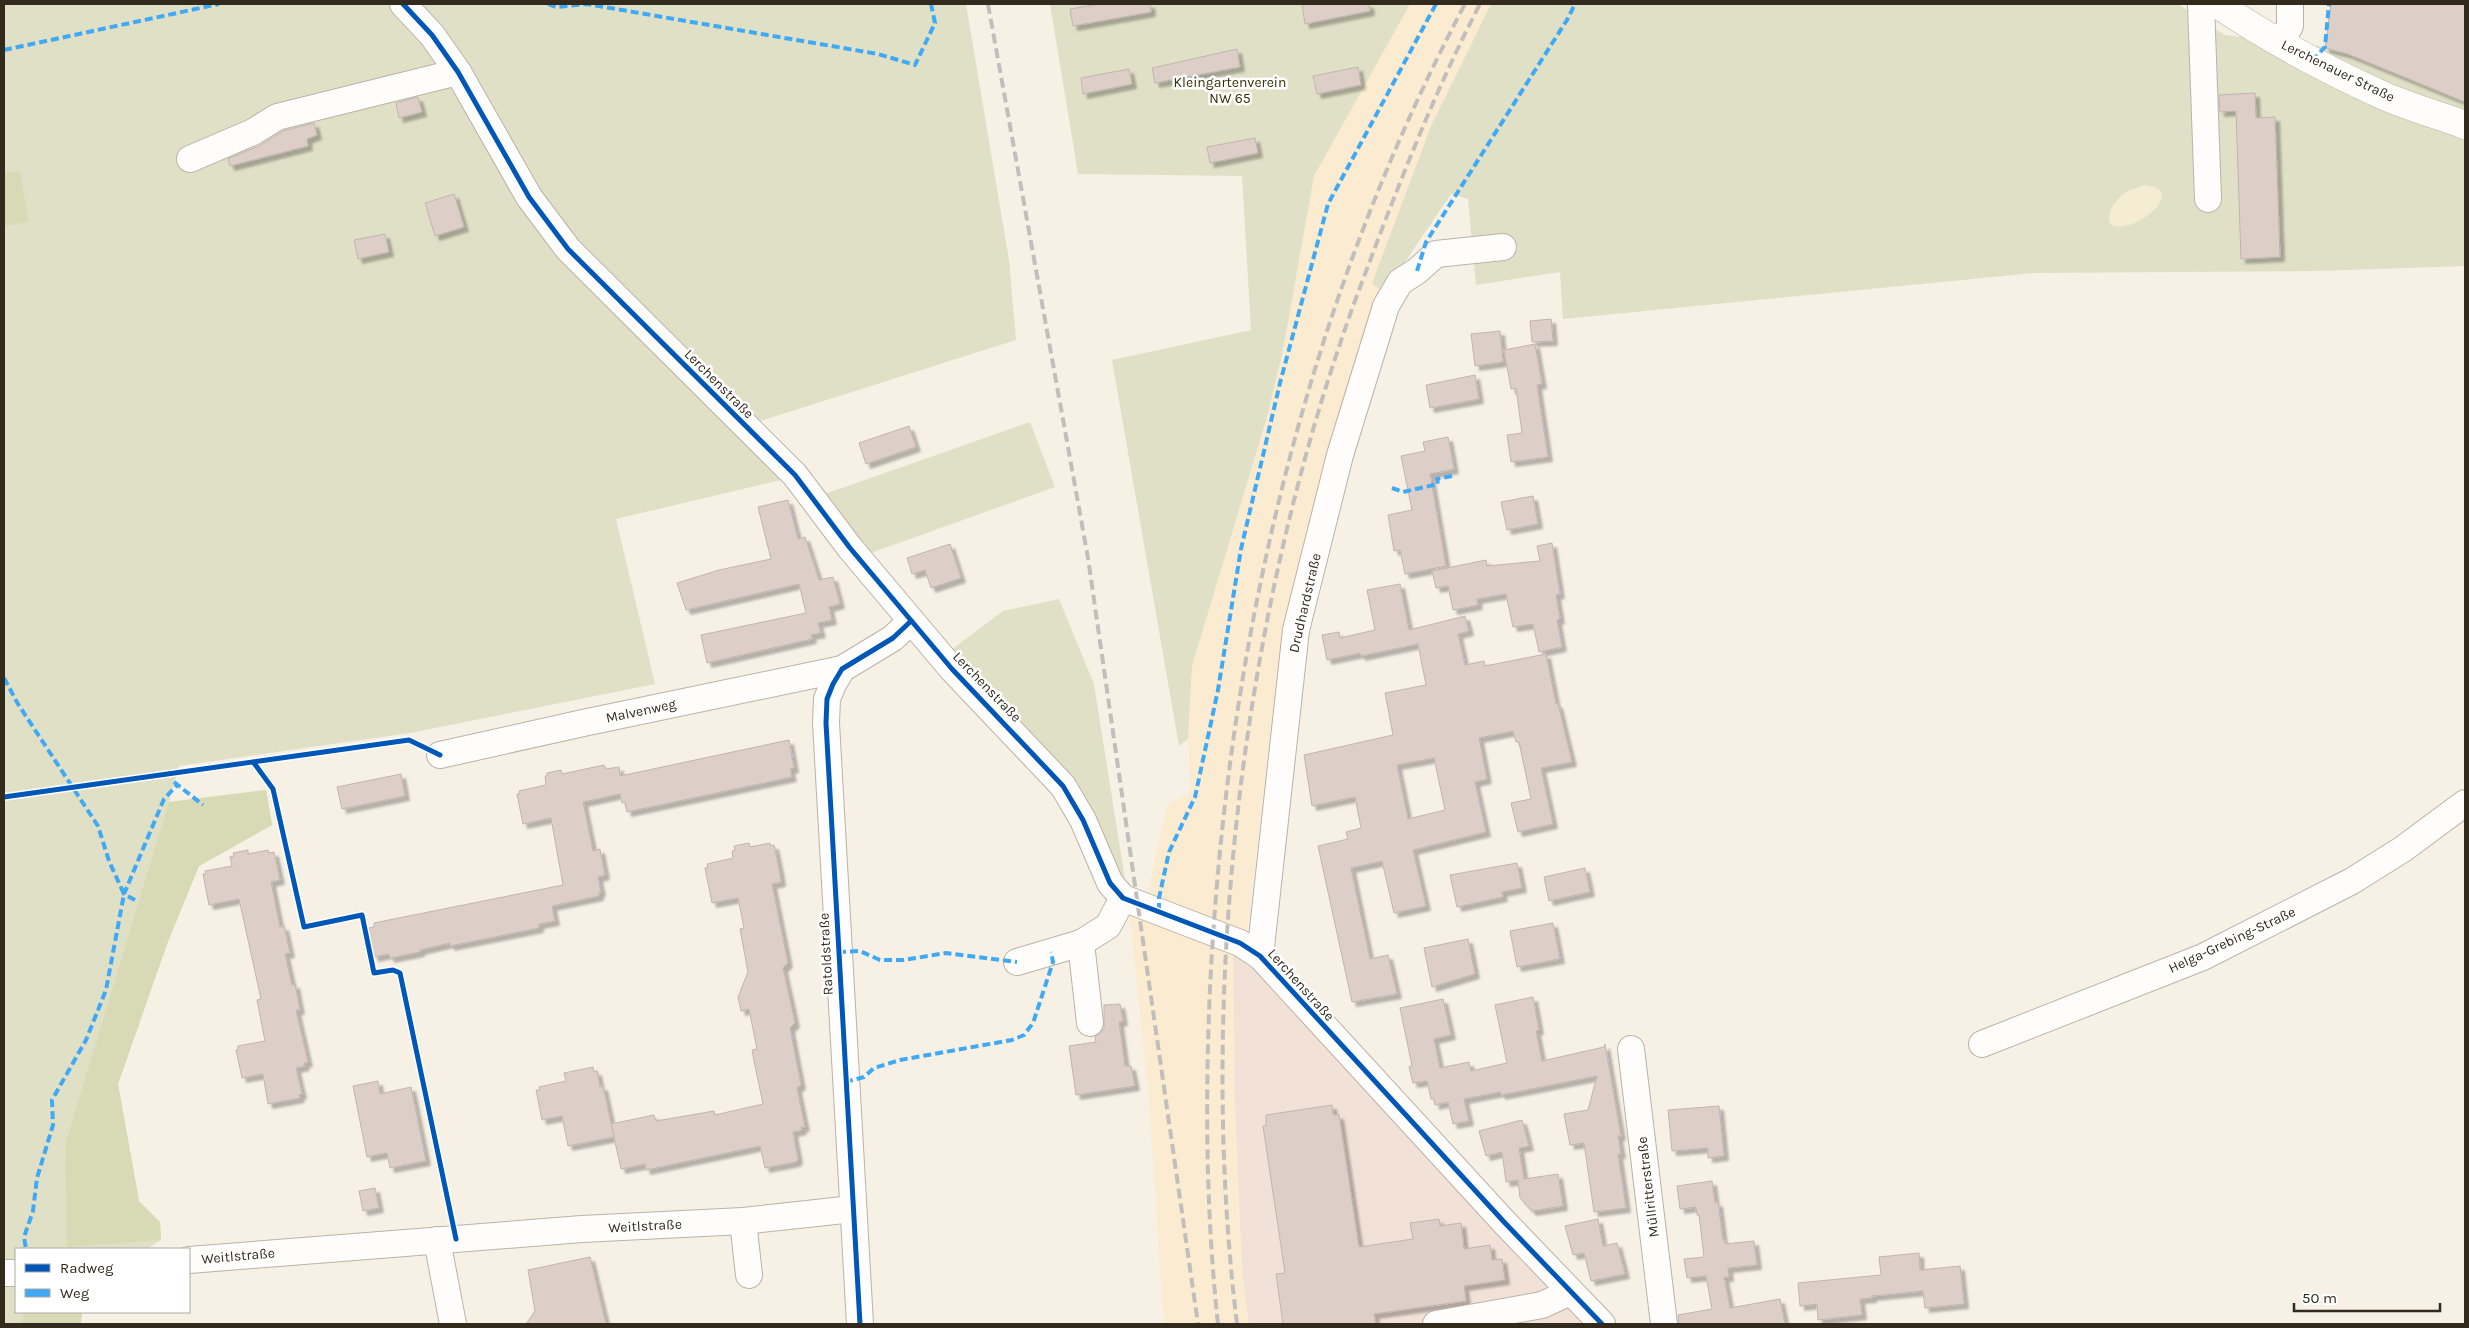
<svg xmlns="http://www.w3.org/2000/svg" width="2469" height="1328" viewBox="0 0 2469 1328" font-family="Karla,sans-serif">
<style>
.commercial{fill:#f1e1d6}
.built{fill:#fbebd0}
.green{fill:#e0e0c7}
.forest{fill:#d8dab5}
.sand{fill:#f5edd3}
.building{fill:#decec8;stroke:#c0b5af;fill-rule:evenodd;filter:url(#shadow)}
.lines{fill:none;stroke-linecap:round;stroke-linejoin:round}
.minor-casing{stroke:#bab3a8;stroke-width:28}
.major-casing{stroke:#bab3a8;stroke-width:29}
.minor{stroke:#fefdfb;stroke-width:26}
.major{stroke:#fefdfb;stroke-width:28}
.rail{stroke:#c1bfbb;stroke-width:4;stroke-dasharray:10 5;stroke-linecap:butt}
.quiet{stroke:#3fa9f5;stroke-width:4;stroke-dasharray:8 4;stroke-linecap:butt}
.cycleway-casing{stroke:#fff;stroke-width:8}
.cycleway{stroke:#0057b8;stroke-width:5}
.labels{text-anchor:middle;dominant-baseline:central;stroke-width:5;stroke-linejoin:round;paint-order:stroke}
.street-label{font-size:14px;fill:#322a1d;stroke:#fff}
.park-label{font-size:14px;fill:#2e3204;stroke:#fff}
</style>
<defs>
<filter id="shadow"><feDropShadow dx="4.5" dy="4.5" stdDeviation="1" flood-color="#0004"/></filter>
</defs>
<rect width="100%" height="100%" fill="#f7f0e5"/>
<polygon class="commercial" points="1246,941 1608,1324 1249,1324 1242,1273 1234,1083 1233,955"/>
<polygon class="built" points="1410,4 1491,4 1431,126 1372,283 1384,293 1297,576 1271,724 1246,941 1233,956 1234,1083 1242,1273 1249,1324 1164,1324 1149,1098 1127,892 1148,893 1167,805 1191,793 1188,739 1192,666 1267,417 1283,350 1314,176"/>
<g class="green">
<polygon points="4,4 966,4 1009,260 1016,340 757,422 785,479 616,519 655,684 410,733 179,766 169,802 266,790 272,825 199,866 167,944 118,1084 139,1201 160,1222 161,1240 147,1249 16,1249 16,1312 82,1312 81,1324 4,1324"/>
<polygon points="1050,4 1410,4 1314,176 1283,350 1267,417 1192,666 1188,739 1179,746 1112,360 1251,330 1242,176 1078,174"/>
<polygon points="1491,4 2178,4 2225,35 2325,47 2348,54 2465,102 2465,266 2317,271 2035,273 1563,319 1560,272 1476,285 1468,199 1451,194 1384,293 1372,283 1431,126"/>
<polygon points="1030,422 1055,487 868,554 822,495"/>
<polygon points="1059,599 1094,684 1127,892 1070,794 943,656 1003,611"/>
</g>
<g class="forest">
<polygon points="20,171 29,222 4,226 4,173"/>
<polygon points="266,790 272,825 199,866 167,944 118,1084 139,1201 160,1222 161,1240 67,1247 65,1145 169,802"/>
<polygon points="25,1312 82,1312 81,1324 21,1324"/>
</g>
<path class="sand" d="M 2144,185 C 2184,190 2148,220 2129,225 C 2096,234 2110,203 2126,192 C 2131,189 2139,188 2144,185 Z"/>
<g class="building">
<polygon points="1100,4 1150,4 1151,12 1073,26 1070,9"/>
<polygon points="1311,4 1369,4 1370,11 1305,24 1302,5"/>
<polygon points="2331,4 2465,4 2465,102 2348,54 2325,48"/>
<polygon points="1237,49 1240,67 1155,83 1152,68"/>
<polygon points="1358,67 1361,85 1317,94 1313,76"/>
<polygon points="1129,69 1132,84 1083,94 1081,78"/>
<polygon points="2255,93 2256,118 2275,117 2280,257 2241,259 2236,111 2220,112 2219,95"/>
<polygon points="418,97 422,112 399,118 396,103"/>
<polygon points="314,123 317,135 307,139 308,146 230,166 228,159 259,146 283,131"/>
<polygon points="1255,138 1258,153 1210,163 1207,147"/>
<polygon points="454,194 464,227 435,236 425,203"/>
<polygon points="385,234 389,252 358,259 354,240"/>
<polygon points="1551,319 1553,341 1532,342 1530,321"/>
<polygon points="1500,331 1503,362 1475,366 1471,334"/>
<polygon points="1535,344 1542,384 1537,385 1548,457 1511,462 1507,435 1522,433 1516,388 1511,389 1504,350"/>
<polygon points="1475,375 1479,399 1430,408 1426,385"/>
<polygon points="909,426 916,447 866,464 859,443"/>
<polygon points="1448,437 1454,469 1430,474 1446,566 1405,574 1400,550 1394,551 1388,515 1412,510 1401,456 1425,451 1423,442"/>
<polygon points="1533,496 1538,524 1507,530 1501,502"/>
<polygon points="788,500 798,539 805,537 819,580 833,577 840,604 829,607 832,620 818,623 821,633 811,635 812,639 707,663 701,635 806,613 799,584 686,610 677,583 719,570 771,559 758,507"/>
<polygon points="1552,543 1560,594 1556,595 1560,619 1557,620 1562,647 1539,652 1533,624 1513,627 1506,594 1477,599 1478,605 1453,610 1448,586 1436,588 1432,571 1486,560 1487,566 1540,561 1537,546"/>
<polygon points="950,544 961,578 931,588 925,570 912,574 907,558"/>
<path d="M 1400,584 L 1409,630 L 1465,616 L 1469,631 L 1458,634 L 1465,665 L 1484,661 L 1485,666 L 1546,654 L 1556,704 L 1558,704 L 1572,762 L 1541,768 L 1553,824 L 1518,832 L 1511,803 L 1531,799 L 1519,742 L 1516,742 L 1513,731 L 1479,738 L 1487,779 L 1475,782 L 1486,832 L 1413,850 L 1426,906 L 1394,913 L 1382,861 L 1351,868 L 1370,959 L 1388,955 L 1397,994 L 1352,1002 L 1318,846 L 1348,839 L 1346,832 L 1361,828 L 1355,797 L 1312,806 L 1304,755 L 1393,735 L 1385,693 L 1426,685 L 1418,644 L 1361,656 L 1360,653 L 1327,660 L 1322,635 L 1339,632 L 1340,638 L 1375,630 L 1367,590 ZM 1434,758 L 1445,810 L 1408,819 L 1397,765 Z"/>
<polygon points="789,740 794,768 790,769 792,777 627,812 625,802 622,803 620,794 583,802 593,851 600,849 605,875 598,877 601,892 599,892 599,896 552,906 555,921 539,924 539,928 450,946 450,943 420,950 420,952 390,958 389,954 374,957 368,928 374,927 374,923 563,885 551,818 523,824 517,794 520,793 519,791 546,785 545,776 547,776 547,773 561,770 562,774 604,765 606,769 619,767 620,776"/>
<polygon points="401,774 405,796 342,809 337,787"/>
<polygon points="749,843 750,847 770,843 771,846 774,845 780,874 781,882 772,884 788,963 783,968 795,1023 790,1028 801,1085 797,1088 805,1127 801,1127 802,1130 793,1132 798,1159 796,1162 765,1168 760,1146 646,1170 645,1164 621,1169 611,1124 654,1115 656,1121 714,1111 715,1115 763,1104 754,1061 752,1050 757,1049 749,1009 741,1011 738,997 748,972 740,929 744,928 738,898 712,903 705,868 708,867 707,864 733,858 732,851 735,850 734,846"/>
<polygon points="248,850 248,854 268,850 269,853 274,852 280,880 271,882 280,927 284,926 290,953 285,954 292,985 295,984 300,1010 296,1010 308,1062 304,1063 305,1066 296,1068 302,1094 299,1095 300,1098 268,1104 263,1074 242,1078 236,1050 238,1050 238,1046 265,1041 257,1000 261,999 239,899 209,905 203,874 206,874 205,871 232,866 230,857 234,856 233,853"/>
<polygon points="1517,863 1522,888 1502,892 1503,897 1457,907 1450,875"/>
<polygon points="1585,868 1590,892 1549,901 1544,877"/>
<polygon points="1553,923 1560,959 1517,967 1510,931"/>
<polygon points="1468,939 1475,974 1432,987 1424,948"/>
<polygon points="1533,997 1539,1030 1536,1031 1542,1061 1604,1047 1605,1044 1621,1136 1618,1136 1621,1154 1618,1154 1626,1208 1594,1212 1584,1143 1570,1145 1564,1114 1588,1110 1597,1076 1501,1095 1500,1092 1464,1099 1469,1121 1453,1124 1448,1102 1435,1105 1434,1099 1431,1099 1427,1081 1413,1083 1409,1067 1412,1066 1400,1008 1443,999 1451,1035 1434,1039 1440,1068 1469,1062 1471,1071 1507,1063 1495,1005"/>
<polygon points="1120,1004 1123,1021 1119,1022 1125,1066 1131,1066 1135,1086 1076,1095 1069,1046 1096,1042 1095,1037 1104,1029 1104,1005"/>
<polygon points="593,1067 594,1072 597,1071 600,1087 603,1086 614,1137 568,1146 562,1116 542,1120 536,1090 540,1090 539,1087 566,1081 564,1073"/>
<polygon points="378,1081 380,1094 411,1087 426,1161 390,1168 387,1153 367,1157 353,1086"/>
<polygon points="1332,1105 1333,1115 1339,1115 1359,1247 1413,1239 1410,1223 1439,1219 1440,1226 1461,1223 1464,1249 1490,1245 1492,1260 1502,1259 1505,1280 1464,1286 1466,1301 1374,1314 1376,1324 1283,1324 1276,1274 1285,1273 1263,1126 1266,1126 1266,1115"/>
<polygon points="1719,1106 1724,1156 1708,1158 1708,1148 1672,1151 1668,1110"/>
<polygon points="1522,1120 1529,1146 1519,1148 1524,1179 1558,1174 1563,1206 1532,1211 1520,1198 1518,1180 1506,1182 1502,1152 1486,1156 1479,1131"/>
<polygon points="1712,1181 1715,1203 1718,1202 1723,1240 1725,1240 1725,1244 1754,1241 1757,1265 1728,1268 1729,1277 1724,1277 1730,1308 1780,1299 1785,1324 1679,1324 1678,1315 1712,1309 1706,1276 1687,1278 1684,1259 1704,1257 1699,1215 1697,1215 1696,1207 1680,1209 1677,1186"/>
<polygon points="375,1188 379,1208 363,1211 359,1191"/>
<polygon points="1598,1219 1603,1246 1617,1243 1625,1274 1591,1281 1584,1253 1573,1255 1565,1226"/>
<polygon points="1919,1253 1920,1270 1960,1266 1964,1304 1925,1308 1923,1291 1872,1296 1872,1298 1860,1299 1862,1315 1818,1320 1817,1304 1800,1306 1798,1283 1881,1275 1879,1257"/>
<polygon points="590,1257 606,1324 526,1324 535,1311 528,1270"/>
</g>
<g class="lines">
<defs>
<g id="minor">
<polyline points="403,4 432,35 458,72 529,197 568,249 795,475 850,548 952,669 1063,786 1083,820 1110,883 1123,898 1240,943 1260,956 1505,1223 1602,1324"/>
<polyline points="2201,4 2208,199"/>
<polyline points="2280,43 2290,26 2290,4"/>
<polyline points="190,159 253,132 277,117 458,72"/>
<polyline points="440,755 583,723 842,669"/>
<polyline points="1081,943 1090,1023"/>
<polyline points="1260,956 1296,630 1340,455 1386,306 1400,282 1417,271 1436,254 1503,247"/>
<polyline points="1017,962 1081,943 1108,926 1123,898"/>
<polyline points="1982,1044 2203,957 2352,881 2403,849 2465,803"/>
<polyline points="1631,1049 1664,1324"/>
<polyline points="743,1221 749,1275"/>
<polyline points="437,1240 453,1324"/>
<polyline points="189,1260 582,1229 743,1221 853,1209"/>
<polyline points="4,1273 16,1273"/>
<polyline points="860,1324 826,723 827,699 833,684 842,669 893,638 911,621"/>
<polyline points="1436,1324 1542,1305 1570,1292"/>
</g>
<path id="major" d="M 2217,4 C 2269,39 2325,69 2382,95 C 2409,107 2438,115 2465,125"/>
</defs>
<use href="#minor" class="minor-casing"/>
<use href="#major" class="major-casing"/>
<use href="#minor" class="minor"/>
<use href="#major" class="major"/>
<g class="rail">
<polyline points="988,4 1088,558 1198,1324"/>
<path d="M 1218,1324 C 1206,1214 1205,1100 1210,989 C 1226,649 1305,306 1465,4"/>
<path d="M 1237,1324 C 1198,1005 1239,636 1344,332 C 1354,302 1366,272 1377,242 C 1408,161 1440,81 1480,4"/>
</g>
<g class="quiet">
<polyline points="548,4 556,7 587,4 878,54 915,65 935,23 931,4"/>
<polyline points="4,50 219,4"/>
<polyline points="2312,61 2325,47 2329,4"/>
<polyline points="1417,271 1426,242 1567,20 1575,4"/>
<polyline points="1392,488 1403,492 1438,484 1437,479 1452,476"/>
<polyline points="4,678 18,704 98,826 109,861 124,894 106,990 86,1040 52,1100 53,1125 37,1178 33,1211 24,1237 26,1249"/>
<polyline points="174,782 203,805"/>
<polyline points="135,900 124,894 164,799 178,784"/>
<polyline points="1159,911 1159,898 1169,852 1195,797 1218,690 1241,549 1280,383 1328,204 1436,4"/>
<polyline points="838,952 860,951 880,960 904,960 946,953 1017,962"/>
<polyline points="845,1082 864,1077 874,1068 900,1060 1012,1040 1024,1035 1033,1023 1053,962 1051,952"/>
</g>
<defs>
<g id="cycleway">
<polyline points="403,4 432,35 458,72 529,197 568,249 795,475 850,548 952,669 1063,786 1083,820 1110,883 1123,898 1240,943 1260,956 1505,1223 1602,1324"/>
<polyline points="254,763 273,789 304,927 362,915 374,973 393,970 400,973 456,1239"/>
<polyline points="4,797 409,740 440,755"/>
<polyline points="860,1324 826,723 827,699 833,684 842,669 893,638 911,621"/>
</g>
</defs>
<use href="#cycleway" class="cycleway-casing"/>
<use href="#cycleway" class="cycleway"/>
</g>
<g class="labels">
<g class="street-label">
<text transform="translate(2338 71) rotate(26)">Lerchenauer Straße</text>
<text transform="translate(719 384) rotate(45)">Lerchenstraße</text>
<text transform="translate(1305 603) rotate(-77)">Drudhardstraße</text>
<text transform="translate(987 687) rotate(46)">Lerchenstraße</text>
<text transform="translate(641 711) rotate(-12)">Malvenweg</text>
<text transform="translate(2232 940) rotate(-25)">Helga-Grebing-Straße</text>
<text transform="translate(826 954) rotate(-93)">Ratoldstraße</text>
<text transform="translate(1301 985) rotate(48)">Lerchenstraße</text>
<text transform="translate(1648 1187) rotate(-97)">Müllritterstraße</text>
<text transform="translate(645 1226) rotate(-3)">Weitlstraße</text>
<text transform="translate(238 1256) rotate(-5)">Weitlstraße</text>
</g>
<g class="park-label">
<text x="1230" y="82">Kleingartenverein<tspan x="1230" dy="16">NW 65</tspan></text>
</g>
</g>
<rect width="2469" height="1328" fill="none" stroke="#322a1d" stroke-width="10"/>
<rect x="15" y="1248" width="175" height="65" fill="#ffffff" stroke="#adaaa5"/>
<rect x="25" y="1264" width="25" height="8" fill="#0057b8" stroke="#adaaa5"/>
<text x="60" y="1273" font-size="15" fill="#322a1d">Radweg</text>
<rect x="25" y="1289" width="25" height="8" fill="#3fa9f5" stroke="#adaaa5"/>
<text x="60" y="1298" font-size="15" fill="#322a1d">Weg</text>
<path d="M2294 1303v8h146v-8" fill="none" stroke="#322a1d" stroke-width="2.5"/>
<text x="2302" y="1303" font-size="15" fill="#322a1d" stroke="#ffffff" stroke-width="4" paint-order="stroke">50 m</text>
</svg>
